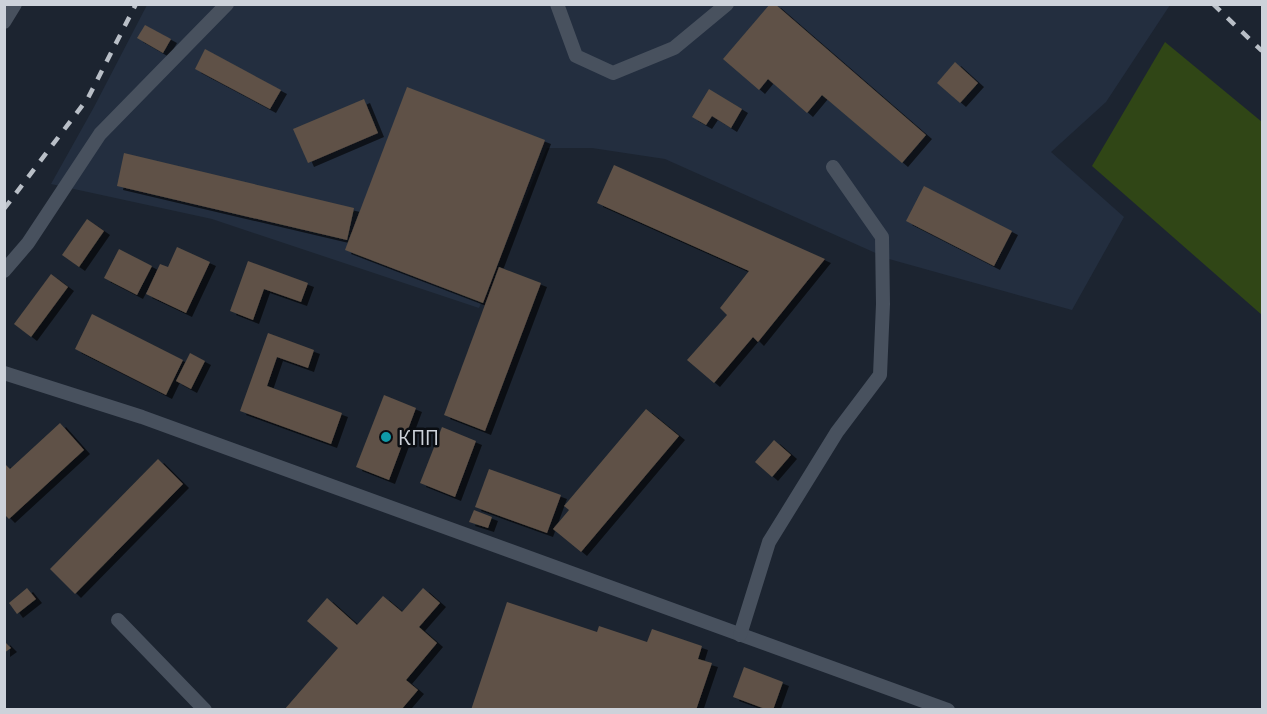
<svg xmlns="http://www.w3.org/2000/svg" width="1267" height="714" viewBox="0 0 1267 714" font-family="'IBM Plex Sans',sans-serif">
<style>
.built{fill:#232e3f}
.green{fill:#304616}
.building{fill:#5e5146;filter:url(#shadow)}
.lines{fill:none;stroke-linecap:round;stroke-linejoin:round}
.lane{stroke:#48515e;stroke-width:14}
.rail{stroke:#b9bfc7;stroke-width:4.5;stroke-dasharray:10 10;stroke-linecap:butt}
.culture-dot{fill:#0f9aa8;stroke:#0a0d12;stroke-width:2}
.labels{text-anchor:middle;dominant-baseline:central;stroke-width:5;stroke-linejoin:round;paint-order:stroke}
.poi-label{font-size:20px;fill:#cdd2da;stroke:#0a0d12;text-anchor:start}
</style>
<defs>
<filter id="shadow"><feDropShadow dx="6" dy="4" stdDeviation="0" flood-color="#0009"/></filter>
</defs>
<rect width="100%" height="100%" fill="#1c2430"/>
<polygon class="built" points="147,5 1170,5 1106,102 1051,152 1124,217 1072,310 889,259 665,159 592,148 547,148 479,308 212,219 51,184 94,107"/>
<polygon class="green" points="1165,42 1262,122 1262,315 1092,166"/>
<g class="building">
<polygon points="770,4 775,4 926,135 902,163 822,95 807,113 768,79 759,90 723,59"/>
<polygon points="145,25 171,39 163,53 137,38"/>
<polygon points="205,49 281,90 270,109 195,69"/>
<polygon points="955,62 978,83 960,103 937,83"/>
<polygon points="407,87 545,140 483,303 345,250"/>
<polygon points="709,89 742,109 731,128 712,116 706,125 692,117"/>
<polygon points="364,99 378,133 308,163 293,129"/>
<polygon points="124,153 354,208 347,240 117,186"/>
<polygon points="614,165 825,259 758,342 753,337 714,383 687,360 727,315 720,308 749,271 597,203"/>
<polygon points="924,186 1012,231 994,266 906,221"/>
<polygon points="87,219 104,231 79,267 62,255"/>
<polygon points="177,247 210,262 186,313 146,294 160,264 168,267"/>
<polygon points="119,249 152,266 137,295 104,278"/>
<polygon points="248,261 308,283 301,302 264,289 253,320 230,311"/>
<polygon points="499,267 541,283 485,431 444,415"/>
<polygon points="51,274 68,287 31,337 14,324"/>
<polygon points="92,314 183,360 166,395 75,349"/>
<polygon points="268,333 314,350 308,368 277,357 267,386 342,413 331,444 240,411"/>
<polygon points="190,353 205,361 191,389 176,381"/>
<polygon points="384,395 416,408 389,480 356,467"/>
<polygon points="646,409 679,436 581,552 553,529 569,510 564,506"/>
<polygon points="60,423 84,450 9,519 4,514 4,463 10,469"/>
<polygon points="442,427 476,441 455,497 420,483"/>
<polygon points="774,440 791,455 772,477 755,462"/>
<polygon points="158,459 183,484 75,594 50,569"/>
<polygon points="489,469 561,495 547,533 475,507"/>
<polygon points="474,510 492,517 488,528 469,522"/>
<polygon points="27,588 36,599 17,614 9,603"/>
<polygon points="423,588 440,603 419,627 437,643 406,680 418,690 401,710 284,710 338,648 307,621 327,598 357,625 383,596 402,612"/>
<polygon points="507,602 597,632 599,626 647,642 652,629 702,646 698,659 712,663 696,710 471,710"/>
<polygon points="4,641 11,648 4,653"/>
<polygon points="744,667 783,682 773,710 768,710 733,697"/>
</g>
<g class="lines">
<g class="lane">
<polyline points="557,4 576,56 613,73 674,48 727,4"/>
<polyline points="4,22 15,4"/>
<polyline points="4,271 28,243 100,134 227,4"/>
<polyline points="4,373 142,417 948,710"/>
<polyline points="118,620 205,710"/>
<polyline points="740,635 769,542 837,432 880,375 883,304 882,237 833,167"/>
</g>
<g class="rail">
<polyline points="1213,4 1262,51"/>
<polyline points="4,209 88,98 136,4"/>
</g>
</g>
<circle class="culture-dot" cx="386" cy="437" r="6"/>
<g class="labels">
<g class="poi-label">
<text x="398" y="437">КПП</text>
</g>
</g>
<rect width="1267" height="714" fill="none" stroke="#cdd2da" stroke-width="12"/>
</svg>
